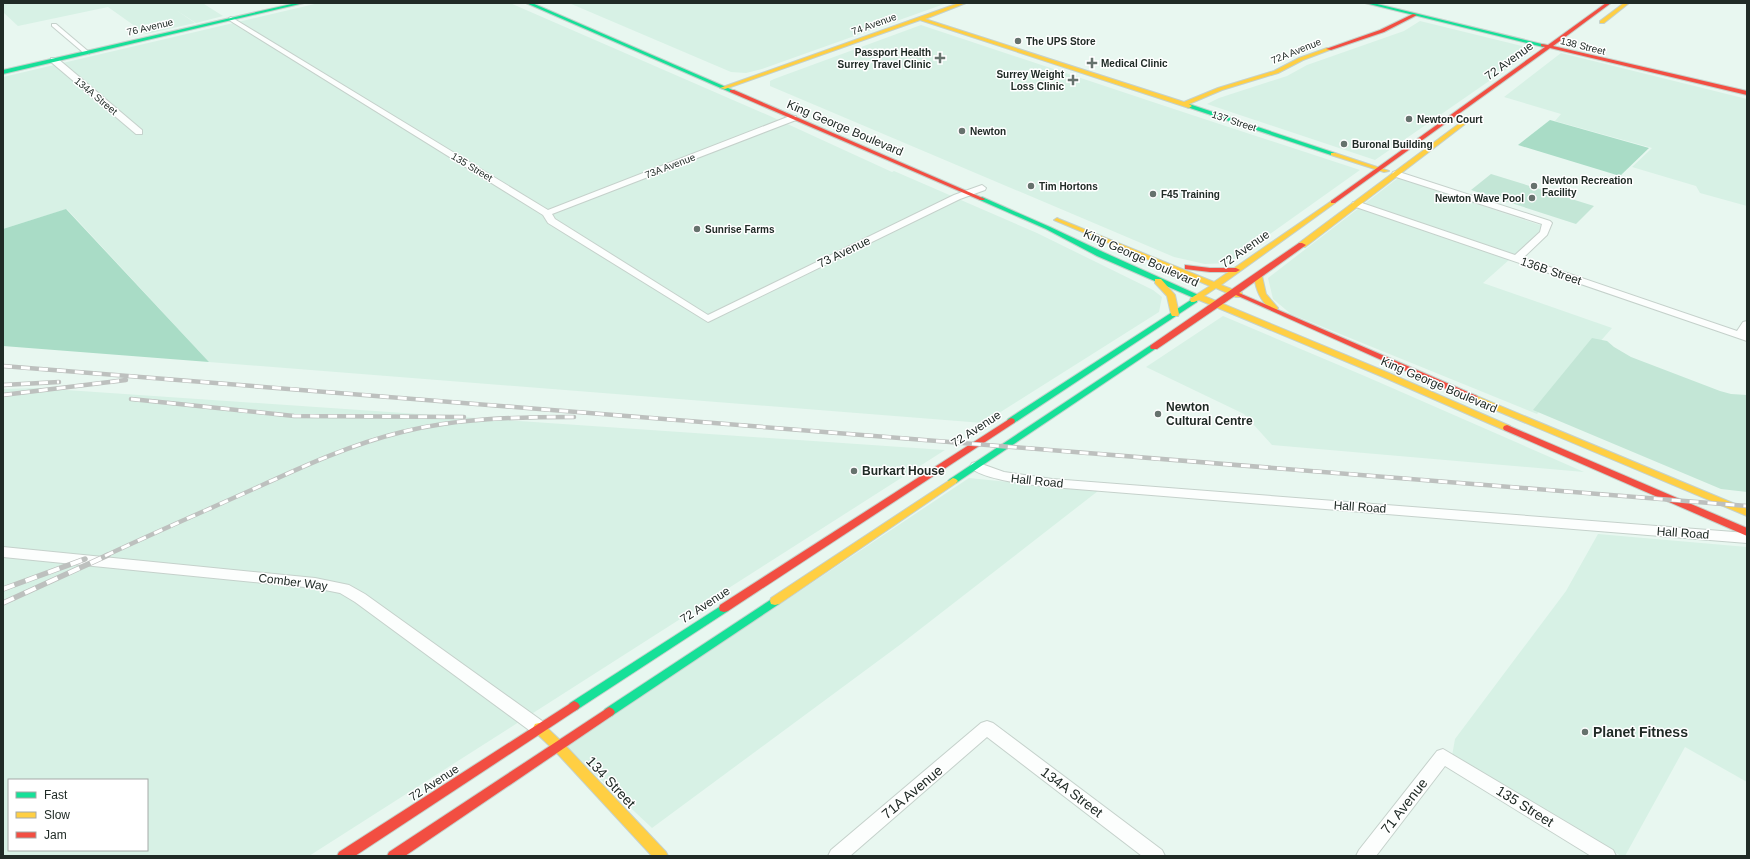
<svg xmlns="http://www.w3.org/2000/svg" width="1750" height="859" viewBox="0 0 1750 859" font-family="Helvetica,sans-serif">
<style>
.built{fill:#d7f1e5;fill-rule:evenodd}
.green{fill:#c3e6d6}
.forest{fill:#a9dcc6}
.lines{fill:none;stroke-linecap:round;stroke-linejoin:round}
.street-casing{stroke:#c5d1cb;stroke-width:2}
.fast-casing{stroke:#c5d1cb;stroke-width:2}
.slow-casing{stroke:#c5d1cb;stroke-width:2}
.jam-casing{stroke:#c5d1cb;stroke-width:2}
.street{fill:#fcfefd;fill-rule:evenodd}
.fast{fill:#16e098;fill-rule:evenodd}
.slow{fill:#ffcf43;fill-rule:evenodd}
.jam{fill:#f24e42;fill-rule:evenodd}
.rail-far1-casing{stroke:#bdc0be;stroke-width:4.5}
.rail-casing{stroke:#bdc0be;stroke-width:5.5}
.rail-far1{stroke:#fff;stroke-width:3;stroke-dasharray:9;stroke-linecap:butt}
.rail{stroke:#fff;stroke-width:4;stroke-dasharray:12;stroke-linecap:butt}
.poi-dot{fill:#66726d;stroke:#fff;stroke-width:1.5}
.labels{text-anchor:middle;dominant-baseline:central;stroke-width:3;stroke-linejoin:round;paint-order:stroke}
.far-street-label{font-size:10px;fill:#202b26;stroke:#fff}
.far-poi-label{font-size:10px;font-weight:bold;fill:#202b26;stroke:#fff;text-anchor:start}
.street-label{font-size:12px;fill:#202b26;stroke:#fff}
.poi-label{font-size:12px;font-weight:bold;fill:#202b26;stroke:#fff;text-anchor:start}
.near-poi-label{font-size:14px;font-weight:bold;fill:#202b26;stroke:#fff;text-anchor:start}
.near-street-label{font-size:14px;fill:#202b26;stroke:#fff}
</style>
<rect width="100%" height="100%" fill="#e8f7f0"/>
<g class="built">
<polygon points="3,3 205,3 204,4 223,16 196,23 176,10 195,23 146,34 108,7 18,26 3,12"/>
<polygon points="319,3 510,3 770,116 892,172 894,171 1037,233 1153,290 1162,297 1159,312 983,423 209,362 67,209 3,229 3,77"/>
<polygon points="569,3 947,3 762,69 746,73 731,72"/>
<polygon points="1420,21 1530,48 1534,50 1375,160 1207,104 1219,98 1287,76 1307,65 1404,31"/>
<polygon points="921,25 1189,114 1360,170 1229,263 1205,264 1174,257 770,86 770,81 774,79"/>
<polygon points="1561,53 1747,99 1747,206 1700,193 1696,186 1632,167 1652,148 1555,121 1561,114 1504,97"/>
<polygon points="1398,178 1546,227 1483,283 1612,328 1537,414 1291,314 1273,299 1268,278"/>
<polygon points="1223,316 1367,377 1584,472 1272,445 1244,414 1146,367"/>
<path d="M 37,388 L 945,450 L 309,856 L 3,856 L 3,389 ZM 9,780 L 147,780 L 147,850 L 9,850 Z"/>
<polygon points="969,478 1098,491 901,644 652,828 566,747"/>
<polygon points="1598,534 1747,547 1747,782 1685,747 1625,856 1621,856 1452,756 1455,739 1566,591"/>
</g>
<g class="green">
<polygon points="1491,174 1594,206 1576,224 1471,190"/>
<polygon points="1592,338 1607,341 1614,347 1631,357 1720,391 1731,394 1747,395 1747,492 1721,489 1533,410"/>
</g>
<g class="forest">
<polygon points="1550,120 1649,148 1620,176 1518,145"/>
<polygon points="66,209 209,362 3,346 3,229"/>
</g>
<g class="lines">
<defs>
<g id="street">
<polygon points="231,17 548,210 790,116 796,116 796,120 552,214 555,219 708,315 954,195 982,185 986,188 985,190 960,199 708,322 548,223 543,215 229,20 229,18"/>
<polygon points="52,24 56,24 89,52 89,54 85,54 52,26"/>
<polygon points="51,58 57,58 142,130 142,134 136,134 51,62"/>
<polygon points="1396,171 1550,221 1552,223 1547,235 1523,258 1737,331 1743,322 1747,321 1747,341 1353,206 1352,204 1353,202 1359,202 1515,255 1540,232 1542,224 1393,176 1392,174 1393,172"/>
<path d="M 976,462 L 1004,472 L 1052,479 L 1747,533 L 1747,543 L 1052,487 C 1036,485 978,480 970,466 L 972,463 Z"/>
<polygon points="3,547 315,578 349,585 365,594 545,723 547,728 545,733 539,735 533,733 355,602 340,593 315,588 3,557"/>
<polygon points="987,721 993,723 1162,850 1165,856 1142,856 987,737 850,856 828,856 831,850 981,723"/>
<polygon points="1443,749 1613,850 1616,856 1591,856 1445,766 1376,856 1356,856 1359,850 1437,751"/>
</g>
<g id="fast">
<polygon points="296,3 304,3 3,74 3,70"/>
<polygon points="526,3 532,3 735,91 730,92"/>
<polygon points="1365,3 1373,3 1546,45 1543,47"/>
<polygon points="1189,104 1335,153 1336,154 1331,155 1187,107 1186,106"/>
<polygon points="982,197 1050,227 1103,252 1205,298 1201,300 1197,299 1197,302 1014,423 1008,423 1007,421 1008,419 1194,298 1097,256 1046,229 980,200 979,199"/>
<polygon points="1151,345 1154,345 1158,347 956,483 950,483 948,481 950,479"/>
<polygon points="775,597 779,598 780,601 779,604 613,715 609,717 605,715 603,712 605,709"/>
<polygon points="724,604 728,605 729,608 728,611 578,709 574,711 570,709 568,706 570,703"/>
</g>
<g id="slow">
<polygon points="959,3 966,3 925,19 1184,102 1218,88 1274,71 1299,58 1327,48 1332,49 1303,60 1278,73 1222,90 1189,104 1192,106 1189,108 920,20 725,89 720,88"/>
<polygon points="1624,3 1629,3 1604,23 1600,23 1600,21"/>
<polygon points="1464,120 1469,121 1305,247 1299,247 1299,243"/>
<polygon points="1331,153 1335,153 1389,171 1384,172 1331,155"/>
<polygon points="1333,200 1335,201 1335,203 1221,285 1242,293 1242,297 1236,297 1216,288 1204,296 1389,373 1510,426 1511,428 1510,430 1504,430 1383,377 1199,300 1194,302 1191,302 1190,300 1191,298 1210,286 1054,220 1057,218 1059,219 1214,282"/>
<path d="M 1255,274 L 1258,274 L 1262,276 L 1266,294 L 1278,308 L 1277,310 L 1271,310 C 1260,300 1256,290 1254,276 Z"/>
<polygon points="1155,279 1161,279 1175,295 1179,314 1178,316 1172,316 1171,314 1167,296 1155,283"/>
<polygon points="1474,395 1747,509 1747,516 1471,400 1470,398 1471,396"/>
<polygon points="953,478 956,479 958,481 956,483 779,604 775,605 771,604 770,601 771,598"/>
<polygon points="539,723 543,724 563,743 666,852 668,856 652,856 555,751 535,732 533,728 535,724"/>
</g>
<g id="jam">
<polygon points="1606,3 1611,3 1553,46 1747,91 1747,95 1550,48 1335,203 1331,203 1331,201 1545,47 1541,46 1541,44 1548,45"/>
<polygon points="1413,14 1417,15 1384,32 1331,50 1326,49 1380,30"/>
<polygon points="730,90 734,90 985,199 984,200 980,200 730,92"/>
<polygon points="1299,243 1302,243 1306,245 1239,293 1477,396 1478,398 1477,400 1471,400 1236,295 1157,349 1151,349 1150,347 1151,345"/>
<polygon points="1185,265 1210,268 1236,268 1240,270 1236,272 1210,272 1185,269"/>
<polygon points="1011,418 1014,419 1015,421 1014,423 728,611 724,612 720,611 719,608 720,605"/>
<polygon points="1507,425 1747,528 1747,536 1504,430 1503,428 1504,426"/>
<polygon points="574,701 578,703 580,706 578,709 355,856 337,856 339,852"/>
<polygon points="609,707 613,709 615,712 613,715 405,856 387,856 389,852"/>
</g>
</defs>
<use href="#street" class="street-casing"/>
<use href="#fast" class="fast-casing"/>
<use href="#slow" class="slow-casing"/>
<use href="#jam" class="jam-casing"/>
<use href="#street" class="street"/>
<use href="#fast" class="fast"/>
<use href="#slow" class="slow"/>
<use href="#jam" class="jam"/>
<defs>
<g id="rail-far1">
<polyline points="3,366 1747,506"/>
<polyline points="3,385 59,382"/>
<polyline points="3,395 126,380"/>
<polyline points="131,399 294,416 464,417"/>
<path d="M 105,556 C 156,532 207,510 258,487 C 304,466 352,444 402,432 C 458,418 516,417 574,417"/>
</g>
<g id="rail">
<polyline points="3,589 85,559"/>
<polyline points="3,603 108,555"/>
</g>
</defs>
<use href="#rail-far1" class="rail-far1-casing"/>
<use href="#rail" class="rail-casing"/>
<use href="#rail-far1" class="rail-far1"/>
<use href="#rail" class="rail"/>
</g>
<g class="poi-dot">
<circle cx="1018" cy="41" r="4"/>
<path d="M938 52h4v4h4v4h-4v4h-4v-4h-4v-4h4z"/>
<path d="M1090 57h4v4h4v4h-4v4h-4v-4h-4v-4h4z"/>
<path d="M1071 74h4v4h4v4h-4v4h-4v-4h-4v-4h4z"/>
<circle cx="1409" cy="119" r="4"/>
<circle cx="962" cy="131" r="4"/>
<circle cx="1344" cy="144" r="4"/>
<circle cx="1031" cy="186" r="4"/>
<circle cx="1534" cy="186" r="4"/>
<circle cx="1153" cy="194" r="4"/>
<circle cx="1532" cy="198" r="4"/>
<circle cx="697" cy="229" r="4"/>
<circle cx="1158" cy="414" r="4"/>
<circle cx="854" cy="471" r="4"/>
<circle cx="1585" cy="732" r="4"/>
</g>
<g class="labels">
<g class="far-street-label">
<text transform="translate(874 24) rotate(-20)">74 Avenue</text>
<text transform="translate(150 27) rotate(-13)">76 Avenue</text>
<text transform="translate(1583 46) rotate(14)">138 Street</text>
<text transform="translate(1296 51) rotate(-22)">72A Avenue</text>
<text transform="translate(96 96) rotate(40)">134A Street</text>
<text transform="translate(1234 121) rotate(18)">137 Street</text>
<text transform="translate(670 166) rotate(-21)">73A Avenue</text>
<text transform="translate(472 167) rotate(31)">135 Street</text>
</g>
<g class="far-poi-label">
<text x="1026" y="41">The UPS Store</text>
<text x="931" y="52" text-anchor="end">Passport Health<tspan x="931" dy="12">Surrey Travel Clinic</tspan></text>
<text x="1101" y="63">Medical Clinic</text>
<text x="1064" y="74" text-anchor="end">Surrey Weight<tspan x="1064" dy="12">Loss Clinic</tspan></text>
<text x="1417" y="119">Newton Court</text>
<text x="970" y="131">Newton</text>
<text x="1352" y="144">Buronal Building</text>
<text x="1542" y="180">Newton Recreation<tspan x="1542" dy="12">Facility</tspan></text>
<text x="1039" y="186">Tim Hortons</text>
<text x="1161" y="194">F45 Training</text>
<text x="1524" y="198" text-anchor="end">Newton Wave Pool</text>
<text x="705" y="229">Sunrise Farms</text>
</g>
<g class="street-label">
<text transform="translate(1509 61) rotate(-36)">72 Avenue</text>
<text transform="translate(845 128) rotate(23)">King George Boulevard</text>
<text transform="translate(1245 249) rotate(-35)">72 Avenue</text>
<text transform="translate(844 252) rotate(-26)">73 Avenue</text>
<text transform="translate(1141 258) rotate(24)">King George Boulevard</text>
<text transform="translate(1551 271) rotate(19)">136B Street</text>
<text transform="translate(1439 385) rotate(23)">King George Boulevard</text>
<text transform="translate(976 429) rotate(-33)">72 Avenue</text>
<text transform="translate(1037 481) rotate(6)">Hall Road</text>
<text transform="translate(1360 507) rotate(4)">Hall Road</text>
<text transform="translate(1683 533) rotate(4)">Hall Road</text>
<text transform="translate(293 582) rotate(7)">Comber Way</text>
<text transform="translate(705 605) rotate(-33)">72 Avenue</text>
<text transform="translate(434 783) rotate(-33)">72 Avenue</text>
</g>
<g class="poi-label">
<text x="1166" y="407">Newton<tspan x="1166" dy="14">Cultural Centre</tspan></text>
<text x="862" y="471">Burkart House</text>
</g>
<g class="near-poi-label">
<text x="1593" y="732">Planet Fitness</text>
</g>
<g class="near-street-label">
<text transform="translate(611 782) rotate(47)">134 Street</text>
<text transform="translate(912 792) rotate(-40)">71A Avenue</text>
<text transform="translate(1072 792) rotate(37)">134A Street</text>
<text transform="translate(1404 806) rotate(-52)">71 Avenue</text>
<text transform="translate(1525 806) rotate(32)">135 Street</text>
</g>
</g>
<rect width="1750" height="859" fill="none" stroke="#202b26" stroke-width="8"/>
<rect x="8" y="779" width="140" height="72" fill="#ffffff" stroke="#a6aaa8"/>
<rect x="16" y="792" width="20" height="6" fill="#16e098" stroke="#a6aaa8"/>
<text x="44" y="799" font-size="12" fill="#202b26">Fast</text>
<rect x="16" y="812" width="20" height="6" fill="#ffcf43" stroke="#a6aaa8"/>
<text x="44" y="819" font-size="12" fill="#202b26">Slow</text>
<rect x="16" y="832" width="20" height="6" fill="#f24e42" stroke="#a6aaa8"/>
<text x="44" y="839" font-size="12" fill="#202b26">Jam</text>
</svg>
